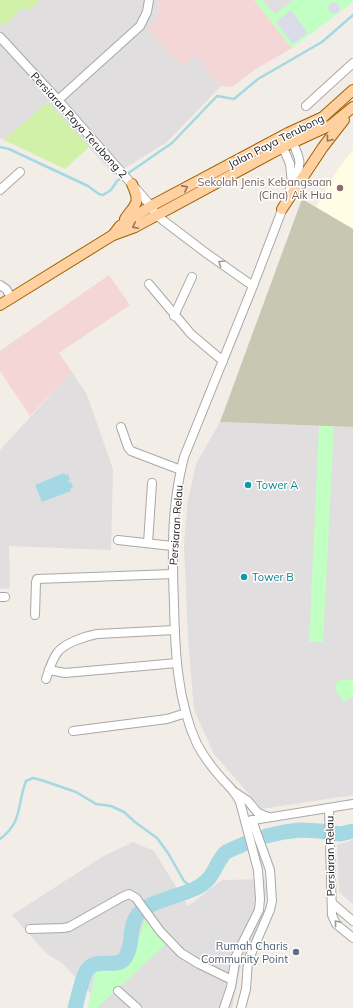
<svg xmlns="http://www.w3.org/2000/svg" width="353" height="1008" viewBox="0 0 353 1008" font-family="Mulish,sans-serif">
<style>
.residential{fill:#e0dede}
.commercial{fill:#f4d6d6}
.education{fill:#fffde4}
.construction{fill:#c8c7b2}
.grass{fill:#d1f1a9}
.park{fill:#c2ffc3}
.plaza{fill:#dbdce9}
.water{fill:#a4d9e4}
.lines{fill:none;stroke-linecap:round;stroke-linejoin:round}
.stream{stroke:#a4d9e4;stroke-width:2.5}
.river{stroke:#a4d9e4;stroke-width:15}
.minor-casing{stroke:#a8a8a8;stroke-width:10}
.major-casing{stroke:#9f6100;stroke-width:12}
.minor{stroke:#fff;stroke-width:8}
.major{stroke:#ffd0a0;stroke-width:10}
.oneway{stroke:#907860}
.oneway2{stroke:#9b9b9b}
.education-dot{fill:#8d6e63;stroke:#fff;stroke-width:1.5}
.culture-dot{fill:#0f9aa8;stroke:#fff;stroke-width:1.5}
.service-dot{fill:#5c6f8a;stroke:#fff;stroke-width:1.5}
.labels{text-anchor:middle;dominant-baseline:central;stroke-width:3;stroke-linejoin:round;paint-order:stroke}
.street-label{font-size:11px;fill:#212121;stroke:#fff}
.education-label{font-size:11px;fill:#785e54;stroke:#fff;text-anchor:end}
.culture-label{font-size:11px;fill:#0d838f;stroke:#fff;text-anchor:start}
.service-label{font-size:11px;fill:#4e5e75;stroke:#fff;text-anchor:end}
</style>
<rect width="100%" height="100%" fill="#f2eee7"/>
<g class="residential">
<polygon points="0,0 159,0 157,18 148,28 183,66 195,55 221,86 167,142 114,175 48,102 4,140 0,138"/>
<polygon points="262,0 293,0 275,15"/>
<polygon points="72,372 87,395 113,469 111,550 9,546 10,588 0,589 0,450"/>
<polygon points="220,422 353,427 353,795 262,809 214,754 194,710 188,639 184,543 188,500 196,464"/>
<polygon points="353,840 353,904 339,892 337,845"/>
<polygon points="133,842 154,851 188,906 222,880 265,879 266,895 262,910 262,924 241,966 232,1008 88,1008 91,994 62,963 47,954 12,915 102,857"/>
</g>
<g class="commercial">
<polygon points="159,0 254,0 292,48 256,69 232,87 221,86 195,55 183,67 147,28 157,18"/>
<polygon points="109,275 130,305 59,353 72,372 30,416 0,371 0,351"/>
</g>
<polygon class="education" points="353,150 353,229 316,207 338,169"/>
<polygon class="construction" points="302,199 353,229 353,427 220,422"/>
<g class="grass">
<polygon points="0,0 40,0 29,10 24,7 3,26 0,23"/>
<polygon points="48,102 89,147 65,169 4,140"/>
</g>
<g class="park">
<polygon points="254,0 262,0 275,14 293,0 353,0 353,2 292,48"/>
<polygon points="319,426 334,426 323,642 309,642"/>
<polygon points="340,680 353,680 353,697 343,702 336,690 336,683"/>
<path d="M 145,919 L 165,945 L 97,1008 L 88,1008 L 96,970 C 108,969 123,971 132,960 Z"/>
</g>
<g class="plaza">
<circle cx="334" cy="8" r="5.5"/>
<polygon points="291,10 308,33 293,44 276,22"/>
</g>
<polygon class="water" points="64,473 65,475 68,474 70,480 67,481 68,482 71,482 73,487 70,489 71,491 42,502 35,485"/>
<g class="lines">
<g class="stream">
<polyline points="0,147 9,149 88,186 99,194 103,195 111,190 117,181 172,143 217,96 234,99 258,79 322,42 353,15"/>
<path d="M 0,839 C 23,822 17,804 26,781 L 33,778 L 41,780 L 76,792 L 96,804 L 111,806 L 124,812 L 135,822 L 157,838 L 168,853 L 184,881 L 189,885 L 197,888"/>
</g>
<g class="river">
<polyline points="266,836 284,832 300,830 320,831 340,834 353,831"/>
<path d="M 75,1008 C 78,998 82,977 87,970 C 97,956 117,970 125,958 C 134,945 128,927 138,914 C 149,901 181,896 196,888 C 214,880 214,865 225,853 C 230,849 238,847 244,844"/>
</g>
<defs>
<g id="minor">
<polyline points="0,37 58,100 151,206 156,215 206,253 253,286"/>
<polyline points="58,100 140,26 147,12 149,0"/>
<polyline points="306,106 353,63"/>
<polyline points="281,143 290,164 292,183"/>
<polyline points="0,190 20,172"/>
<polyline points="149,284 191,334 223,361"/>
<polyline points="0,285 6,289 11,297"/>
<polyline points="174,316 192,277"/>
<polyline points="121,427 128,447 131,451 181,470"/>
<polyline points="118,540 172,546"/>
<polyline points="148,543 152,483"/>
<polyline points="0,597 5,597"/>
<polyline points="35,615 36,582 37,579 173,574"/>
<polyline points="49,670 65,673 177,663"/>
<path d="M 46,679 C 49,670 52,660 57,653 C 64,643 86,636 97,634 L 175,630"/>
<polyline points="73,731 167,719 186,713"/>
<polyline points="236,793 248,801 258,813 268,817"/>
<polyline points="329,808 332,915 336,924 353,938"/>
<polyline points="248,821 353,804"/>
<polyline points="332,903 353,921"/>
<polyline points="30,929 63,928 69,927 122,897 129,894 136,898 160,931 181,953 199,964 232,980"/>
<polyline points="118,991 137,1008"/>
<path d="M 224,1008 L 231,987 L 236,956 L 259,910 L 260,899 L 258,870 L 240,802 C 236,793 230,787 223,780 C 213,769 204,757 197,744 C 177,701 175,650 174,604 C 172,553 171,507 184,457 L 253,286 L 292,184 C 304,163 300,158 290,137"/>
<polyline points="241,1008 246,989 248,961 270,910 272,901 270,870 252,820"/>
</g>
<g id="major">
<polyline points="282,209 323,147 344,120"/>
<path d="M 125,219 C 136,203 141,204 132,184"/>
<polyline points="113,235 120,226 151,206 288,133 323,117 353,90"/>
<polyline points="0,305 113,235 135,227 283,147 331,125 353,107"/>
</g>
</defs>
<use href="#minor" class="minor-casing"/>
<use href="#major" class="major-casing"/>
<use href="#minor" class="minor"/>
<use href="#major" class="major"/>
</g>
<defs><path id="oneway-chevron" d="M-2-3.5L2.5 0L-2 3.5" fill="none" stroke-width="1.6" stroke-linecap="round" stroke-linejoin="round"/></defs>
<g class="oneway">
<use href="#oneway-chevron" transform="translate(329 139) rotate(128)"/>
<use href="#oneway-chevron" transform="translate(185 188) rotate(-28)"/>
<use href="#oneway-chevron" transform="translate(135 226) rotate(154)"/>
</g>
<g class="oneway2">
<use href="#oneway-chevron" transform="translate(221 263) rotate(-145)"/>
<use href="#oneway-chevron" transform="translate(337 923) rotate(-130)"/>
</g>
<circle class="education-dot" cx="340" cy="188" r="4"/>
<g class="culture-dot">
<circle cx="248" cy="485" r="4"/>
<circle cx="244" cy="577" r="4"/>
</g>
<circle class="service-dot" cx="296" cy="952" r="4"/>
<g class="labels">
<g class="street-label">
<text transform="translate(79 125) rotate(48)">Persiaran Paya Terubong 2</text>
<text transform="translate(276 141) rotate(-27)">Jalan Paya Terubong</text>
<text transform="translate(176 525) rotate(-86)">Persiaran Relau</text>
<text transform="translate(330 856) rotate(-91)">Persiaran Relau</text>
</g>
<g class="education-label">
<text x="332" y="182">Sekolah Jenis Kebangsaan<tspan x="332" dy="13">(Cina) Aik Hua</tspan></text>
</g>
<g class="culture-label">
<text x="256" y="485">Tower A</text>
<text x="252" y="577">Tower B</text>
</g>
<g class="service-label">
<text x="288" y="946">Rumah Charis<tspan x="288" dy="13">Community Point</tspan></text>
</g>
</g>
</svg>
